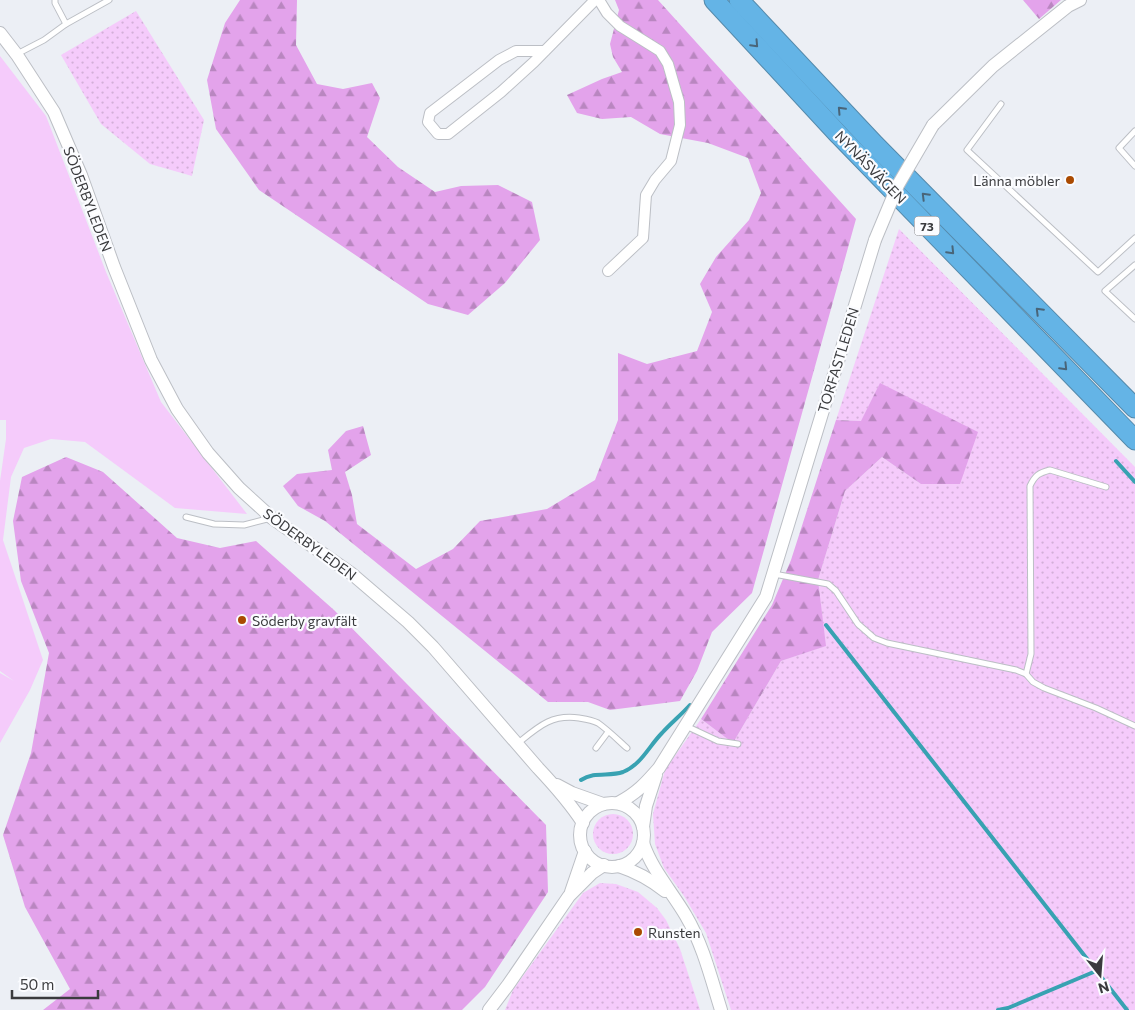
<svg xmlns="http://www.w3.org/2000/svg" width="1135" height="1010" viewBox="0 0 1135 1010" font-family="Commissioner,sans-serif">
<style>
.grass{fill:url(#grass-dots)}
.forest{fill:url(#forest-firs)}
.park{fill:#f5cbfb}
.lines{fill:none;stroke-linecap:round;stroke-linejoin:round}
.stream{stroke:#38a2b2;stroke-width:4}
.service-casing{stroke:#bcbfc5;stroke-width:7}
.minor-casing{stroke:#bcbfc5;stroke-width:12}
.tertiary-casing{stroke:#bcbfc5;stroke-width:14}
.motorway-casing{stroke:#558aab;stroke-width:21}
.service{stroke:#fff;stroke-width:5}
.minor{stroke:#fff;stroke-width:10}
.tertiary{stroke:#fff;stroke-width:12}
.motorway{stroke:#64b4e6;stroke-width:19}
.tertiary-bridge-casing{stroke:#bcbfc5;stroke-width:14;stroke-linecap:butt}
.tertiary-bridge{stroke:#fff;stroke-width:12}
.oneway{stroke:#496579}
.poi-dot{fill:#aa4a01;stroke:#fbfcff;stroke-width:2}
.labels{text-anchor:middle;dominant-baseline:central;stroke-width:4.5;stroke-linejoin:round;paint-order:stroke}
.shield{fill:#fbfcff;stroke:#747578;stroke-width:1}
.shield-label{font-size:12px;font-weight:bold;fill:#3a3b3e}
.street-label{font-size:14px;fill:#3a3b3e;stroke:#fbfcff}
.poi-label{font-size:14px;fill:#3a3b3e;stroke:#fbfcff;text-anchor:start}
</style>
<defs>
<pattern id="grass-dots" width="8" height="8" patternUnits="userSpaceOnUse" patternTransform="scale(1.25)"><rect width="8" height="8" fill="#f5cbfb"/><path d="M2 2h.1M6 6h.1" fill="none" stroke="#d3afd8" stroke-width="1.8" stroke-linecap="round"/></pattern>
<pattern id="forest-firs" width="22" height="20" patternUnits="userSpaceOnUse" patternTransform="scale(1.25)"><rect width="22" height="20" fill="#e3a3eb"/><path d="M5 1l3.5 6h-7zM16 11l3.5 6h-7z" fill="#b986c0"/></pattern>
</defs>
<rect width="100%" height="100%" fill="#eceff5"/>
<g class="grass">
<polygon points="136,11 204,120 192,176 150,164 101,124 61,55"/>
<polygon points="899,229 1135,467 1135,1010 731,1010 706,933 684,896 664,868 655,844 653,814 665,770 701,719 733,743 781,661 825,646 818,580 845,491 882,457 921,484 861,421 836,420"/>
<circle cx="613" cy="834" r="20"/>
<polygon points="600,883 616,884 638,892 657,908 666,920 680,949 700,1010 505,1010 513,990 583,893"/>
</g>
<g class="forest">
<polygon points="240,0 297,0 296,45 317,84 343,89 372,83 380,98 367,137 398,167 435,192 461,186 498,185 532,202 540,240 505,283 468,315 428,304 259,190 216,129 207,80 225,23"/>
<polygon points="615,0 658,0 856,219 752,593 712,632 697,671 680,701 610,710 588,702 548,702 325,521 298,506 283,486 297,474 332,470 328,450 346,431 363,426 371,455 345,472 352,495 357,524 416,569 453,549 480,521 547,509 595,480 618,420 618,353 647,364 697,351 712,312 700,284 716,257 749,220 761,193 748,158 708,143 660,134 631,117 602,119 577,113 567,95 602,79 622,72 613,57 610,44 619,10"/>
<polygon points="1023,0 1061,0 1039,19"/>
<polygon points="880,383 978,432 960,484 921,484 882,457 845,491 818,580 826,646 781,661 733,743 701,719 772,605 791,560 836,420 861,421"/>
<polygon points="66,457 103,472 177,538 220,548 256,541 334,610 546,825 548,892 485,987 462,1010 43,1010 70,989 25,907 3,835 31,753 49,653 21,581 13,521 22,477"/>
</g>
<polygon class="park" points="0,56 46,116 106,272 161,402 247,514 175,508 85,442 51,439 24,448 11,477 3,540 43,660 30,690 0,743 0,673 14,681 0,671 0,481 6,439 6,420 0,420"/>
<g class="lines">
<g class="stream">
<polyline points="1116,461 1135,482"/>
<polyline points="826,625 1127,1010"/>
<path d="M 581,780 C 595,771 609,777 623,772 C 641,765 649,746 662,733 C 671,723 681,715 690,705"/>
<polyline points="998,1010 1008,1008 1096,971"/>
</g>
<defs>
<g id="service">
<polyline points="55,0 55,3 66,24"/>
<polyline points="17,54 44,40 66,24 109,0"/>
<polyline points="1001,104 967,150 1098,272 1135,238"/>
<polyline points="1135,131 1119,148 1135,166"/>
<polyline points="1135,265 1105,291 1135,319"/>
<polyline points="186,517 214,524 244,525 271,518"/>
<polyline points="774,574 828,584 836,591 858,624 874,638 887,643 1016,670 1026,674 1033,682 1044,688 1096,708 1135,726"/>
<path d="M 1026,674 L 1031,654 L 1030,486 C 1035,475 1039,473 1050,470 L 1106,487"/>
<polyline points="686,726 718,741 738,744"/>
<path d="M 517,744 C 538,727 551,714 579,718 C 585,719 592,720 598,723 C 608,730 618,740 627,748"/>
<polyline points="596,748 608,732"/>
</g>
<g id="minor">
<polyline points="599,0 607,13 620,26 660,51 668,64 679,102 680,125 671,161 655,180 646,195 643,238 608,271"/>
<polyline points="545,51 516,51 499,60 430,113 428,122 438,134 448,134 501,92 534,62 595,0"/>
</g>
<g id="tertiary">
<path d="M 0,33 L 17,55 L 54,112 L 81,175 L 114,267 L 151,360 L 177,409 L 208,453 L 239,488 L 272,518 L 352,574 L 408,622 L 433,647 L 538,768 C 554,785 570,803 583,823"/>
<polyline points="933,125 993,66 1068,6 1080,0"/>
<polyline points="557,785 572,793 603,804"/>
<path d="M 618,803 C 637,793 645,784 659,768 L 766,597 L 875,240"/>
<circle cx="612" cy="835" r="32"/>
<polyline points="643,827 646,806 656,775"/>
<path d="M 643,843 C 652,870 672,892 686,916 C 703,945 711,978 721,1010"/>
<path d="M 619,866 C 637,872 650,879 665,891"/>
<polyline points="571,892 585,851"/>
<polyline points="489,1010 508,985 569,896 592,873 604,865"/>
</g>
<g id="motorway">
<polyline points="714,0 839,135 1135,440"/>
<polyline points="739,0 875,145 1135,408"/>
</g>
</defs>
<use href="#service" class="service-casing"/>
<use href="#minor" class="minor-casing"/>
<use href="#tertiary" class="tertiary-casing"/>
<use href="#motorway" class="motorway-casing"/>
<use href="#service" class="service"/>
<use href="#minor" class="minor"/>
<use href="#tertiary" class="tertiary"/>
<use href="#motorway" class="motorway"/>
<defs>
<polyline id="tertiary-bridge" points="875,240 898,185 933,125"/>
</defs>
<use href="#tertiary-bridge" class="tertiary-bridge-casing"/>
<use href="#tertiary-bridge" class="tertiary-bridge"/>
</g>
<defs><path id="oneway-chevron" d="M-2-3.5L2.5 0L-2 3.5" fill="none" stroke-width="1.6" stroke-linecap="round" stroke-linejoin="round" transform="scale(1.25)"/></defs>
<g class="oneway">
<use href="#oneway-chevron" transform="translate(755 44) rotate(47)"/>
<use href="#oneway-chevron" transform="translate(841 110) rotate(-133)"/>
<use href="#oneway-chevron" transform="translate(925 196) rotate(-135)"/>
<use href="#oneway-chevron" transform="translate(951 251) rotate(46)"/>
<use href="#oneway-chevron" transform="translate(1039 311) rotate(-135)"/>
<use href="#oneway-chevron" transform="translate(1064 367) rotate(46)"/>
</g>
<g class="poi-dot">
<circle cx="1070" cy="180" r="5"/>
<circle cx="242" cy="620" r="5"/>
<circle cx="638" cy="932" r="5"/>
</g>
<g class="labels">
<rect class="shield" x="914.5" y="216.5" width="25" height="19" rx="4"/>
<g class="shield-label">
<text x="927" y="226">73</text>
</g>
<g class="street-label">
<text transform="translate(871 167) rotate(46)">NYNÄSVÄGEN</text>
<text transform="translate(88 199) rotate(69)">SÖDERBYLEDEN</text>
<text transform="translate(838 360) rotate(-73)">TORFASTLEDEN</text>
<text transform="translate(310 544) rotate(36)">SÖDERBYLEDEN</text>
</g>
<g class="poi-label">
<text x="1060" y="180" text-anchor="end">Länna möbler</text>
<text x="252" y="620">Söderby gravfält</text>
<text x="648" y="932">Runsten</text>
</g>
</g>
<g transform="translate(1100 975) rotate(163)" stroke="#fbfcff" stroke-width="4" paint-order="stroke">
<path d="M0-4L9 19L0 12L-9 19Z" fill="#3a3b3e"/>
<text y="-8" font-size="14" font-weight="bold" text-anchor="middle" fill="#3a3b3e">N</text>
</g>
<path d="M12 990v8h86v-8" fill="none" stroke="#3a3b3e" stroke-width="2.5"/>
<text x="20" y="990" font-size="15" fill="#3a3b3e" stroke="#fbfcff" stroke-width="4" paint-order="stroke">50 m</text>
</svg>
